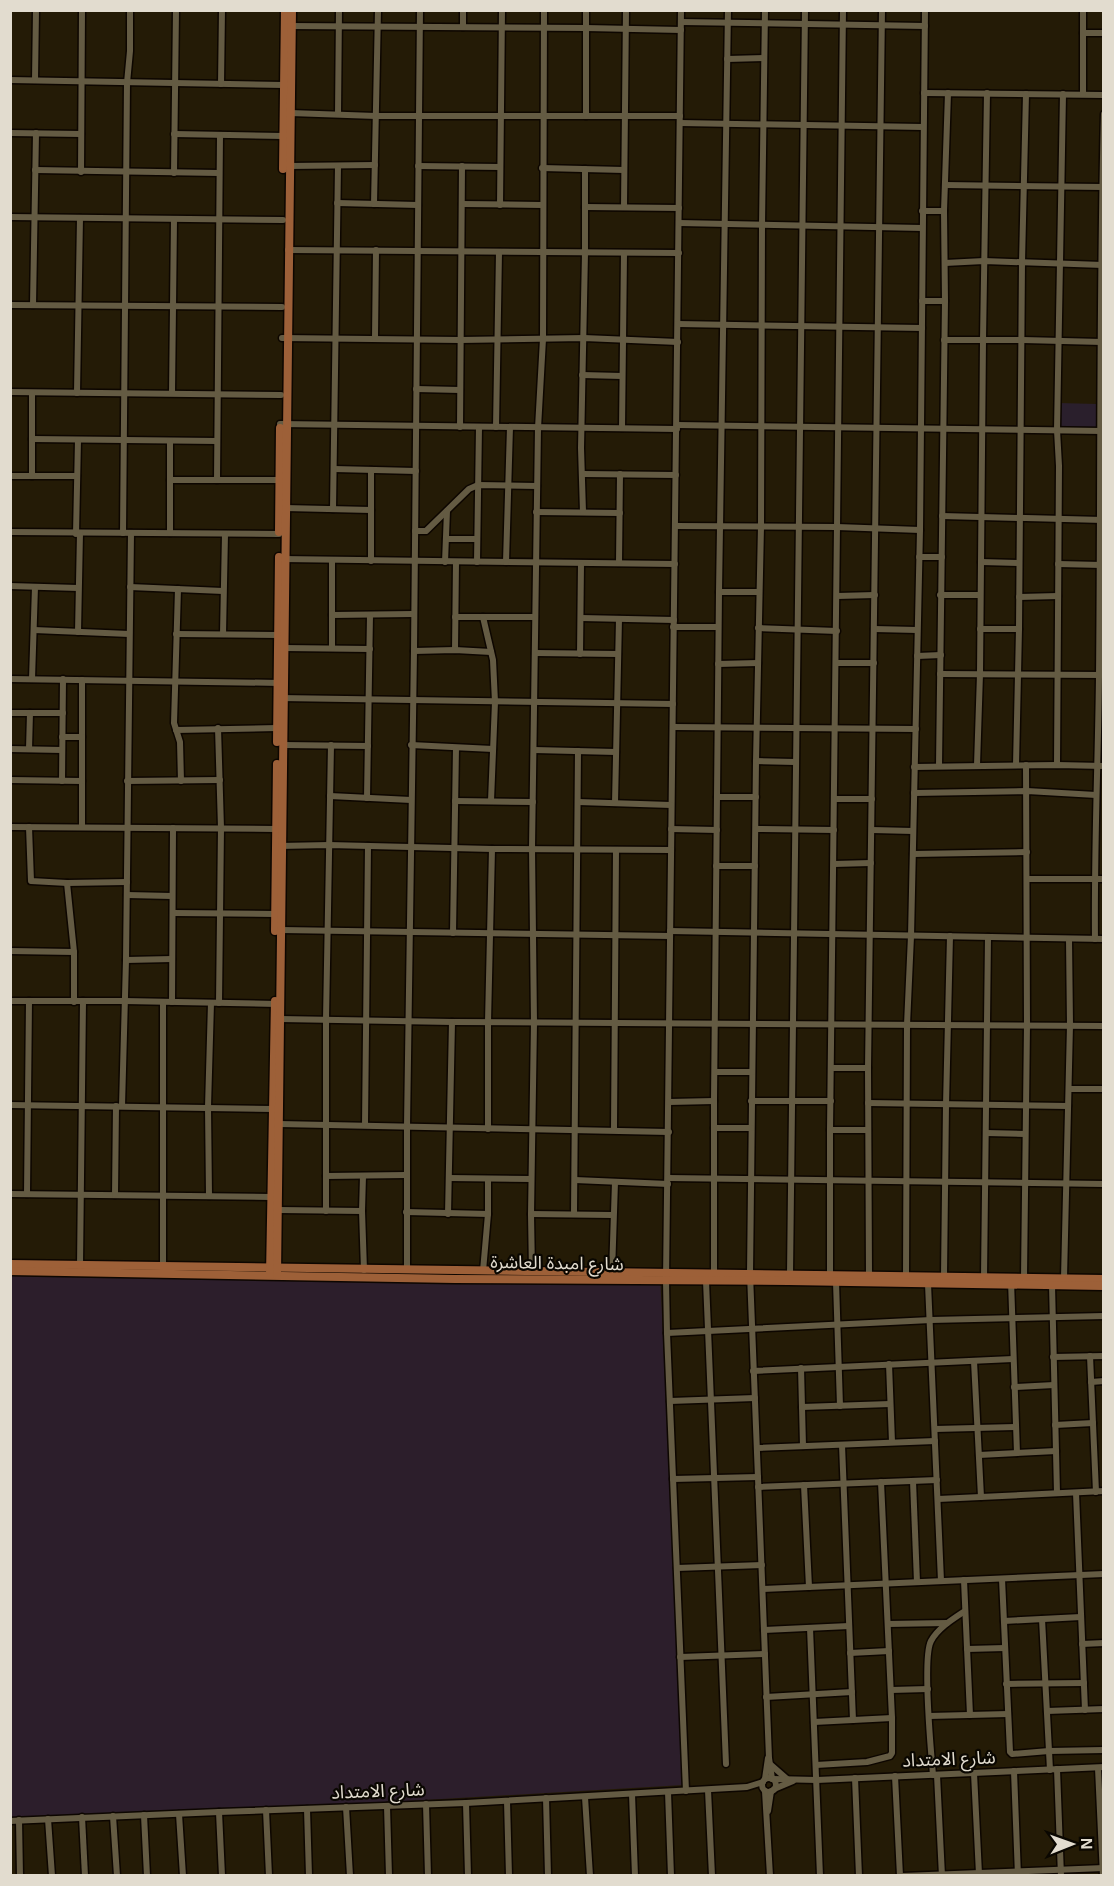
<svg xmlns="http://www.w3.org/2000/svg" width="1114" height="1886" viewBox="0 0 1114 1886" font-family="Helvetica,'Noto Sans Arabic',sans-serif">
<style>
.industrial{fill:#2c1e2b}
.medical{fill:#2a1f2c}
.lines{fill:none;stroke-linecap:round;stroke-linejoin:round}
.minor-casing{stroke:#0d0600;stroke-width:9}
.major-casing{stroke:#0d0600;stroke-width:11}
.minor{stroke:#645b43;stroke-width:6}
.major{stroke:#9d6038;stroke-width:8}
.labels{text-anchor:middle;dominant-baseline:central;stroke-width:4.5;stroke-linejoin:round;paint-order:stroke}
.street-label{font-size:18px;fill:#e2dccf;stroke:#0a0701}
</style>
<rect width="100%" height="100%" fill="#241b06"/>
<polygon class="industrial" points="10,1265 660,1273 684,1785 219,1812 11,1820"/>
<polygon class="medical" points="1059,403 1098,404 1098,429 1059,429"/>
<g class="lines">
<defs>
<g id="minor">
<polyline points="681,10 666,1281 667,1333 686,1791"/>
<polyline points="765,10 762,225 761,526 756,761 750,1274 769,1758 772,1779"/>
<polyline points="681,22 925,26"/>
<polyline points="289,26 586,28 681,30"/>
<polyline points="463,27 463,10"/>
<polyline points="1083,33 1104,33"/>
<polyline points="727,59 764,58"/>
<polyline points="10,80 284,85"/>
<polyline points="35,80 36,10"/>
<polyline points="221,84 222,10"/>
<polyline points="924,93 1104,95"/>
<polyline points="1083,94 1083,10"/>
<polyline points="290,113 376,116 680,116"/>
<polyline points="338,114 339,10"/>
<polyline points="586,116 586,10"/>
<polyline points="680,123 923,127"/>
<polyline points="10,133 81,134"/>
<polyline points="174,134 283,136"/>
<polyline points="289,166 375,165"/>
<polyline points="418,166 500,167"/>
<polyline points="542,168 624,170"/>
<polyline points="35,170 219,173"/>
<polyline points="81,172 82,10"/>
<polyline points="174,173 176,10"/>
<polyline points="945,185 1103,187"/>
<polyline points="337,203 418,205"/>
<polyline points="374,204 378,10"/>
<polyline points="462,204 542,205"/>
<polyline points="500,205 502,10"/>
<polyline points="585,207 679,208"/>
<polyline points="624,207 626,10"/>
<polyline points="922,211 944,211"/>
<polyline points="10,217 283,220"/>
<polyline points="679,223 922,228"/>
<polyline points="288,250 679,253"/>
<polyline points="945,263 984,261 1103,265"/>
<polyline points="922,301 945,301"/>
<polyline points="10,305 282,307"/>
<polyline points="33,305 36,133"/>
<polyline points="678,324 922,328"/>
<polyline points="282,338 460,340 584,338 678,342"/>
<polyline points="375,338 376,250"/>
<polyline points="944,340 1023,340 1102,342"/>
<polyline points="582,375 622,376"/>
<polyline points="416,389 460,390"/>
<polyline points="10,392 281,395"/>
<polyline points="77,393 80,218"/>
<polyline points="172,393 174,220"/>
<polyline points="280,424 677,429"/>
<polyline points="677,425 1102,431"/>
<polyline points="460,427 462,166"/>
<polyline points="496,427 499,252"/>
<polyline points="622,428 624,254"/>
<polyline points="32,439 217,441"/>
<polyline points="334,469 416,471"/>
<polyline points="583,474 676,475"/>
<polyline points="10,476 77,476"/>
<polyline points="32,476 32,393"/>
<polyline points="170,480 279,480"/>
<polyline points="217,480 220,135"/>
<polyline points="285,508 371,510"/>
<polyline points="333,509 338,166"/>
<polyline points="536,512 620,513"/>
<polyline points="583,512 581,448 585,253 585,169"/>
<polyline points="942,516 1103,520"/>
<polyline points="676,526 837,527 920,530"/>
<polyline points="415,531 426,531 469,489 478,485 537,486"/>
<polyline points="10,532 279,534"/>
<polyline points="123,533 127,83 130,51 130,10"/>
<polyline points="170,533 170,441"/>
<polyline points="76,534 78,440"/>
<polyline points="446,539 477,539"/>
<polyline points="919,557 942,557"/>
<polyline points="282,559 675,564"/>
<polyline points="371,561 371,470"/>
<polyline points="445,562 447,511"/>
<polyline points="477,562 479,427"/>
<polyline points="506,562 510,427"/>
<polyline points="981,562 1019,563"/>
<polyline points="619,563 620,474"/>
<polyline points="1058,564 1102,565"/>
<polyline points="10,586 78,588"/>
<polyline points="130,587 223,591"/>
<polyline points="178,589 174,723 180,742 181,781"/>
<polyline points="719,592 759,592"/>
<polyline points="940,595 980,595"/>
<polyline points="837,596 875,595"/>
<polyline points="1019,597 1058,596"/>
<polyline points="332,615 413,614"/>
<polyline points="455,617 535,617"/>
<polyline points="483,617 493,660 495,702 491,801"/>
<polyline points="581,618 674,620"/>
<polyline points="673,627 718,627"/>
<polyline points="758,628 837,631"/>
<polyline points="874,629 917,630"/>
<polyline points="980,629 1019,629"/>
<polyline points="34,630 129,634"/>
<polyline points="78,632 80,533"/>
<polyline points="176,634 278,635"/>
<polyline points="223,634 225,534"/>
<polyline points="284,648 370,649"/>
<polyline points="332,648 332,561"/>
<polyline points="455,650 456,562"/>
<polyline points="414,651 455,650 491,652"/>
<polyline points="535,653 618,654"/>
<polyline points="580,654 581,564"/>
<polyline points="917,656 941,655"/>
<polyline points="836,663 874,663"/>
<polyline points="718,664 758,663"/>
<polyline points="940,674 1104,675"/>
<polyline points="10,679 280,683"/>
<polyline points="32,679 35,587"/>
<polyline points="82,680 82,827"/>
<polyline points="280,698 673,704"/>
<polyline points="10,713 63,713"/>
<polyline points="673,727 916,729"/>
<polyline points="218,728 221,828 219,1003"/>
<polyline points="176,730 277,728"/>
<polyline points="62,737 82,737"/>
<polyline points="283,745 368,746"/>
<polyline points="411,745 493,749"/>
<polyline points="10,749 62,750"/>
<polyline points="29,749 30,713"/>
<polyline points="534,750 616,752"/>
<polyline points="756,761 795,762"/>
<polyline points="977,765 980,674 983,340 987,93"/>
<polyline points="1016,765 1019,629 1022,262 1026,94"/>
<polyline points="1057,765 1059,466 1057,430 1063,94"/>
<polyline points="939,766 945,301 944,211 948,93"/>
<polyline points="914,767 1057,765 1104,766"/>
<polyline points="10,780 82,781"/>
<polyline points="62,781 63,679"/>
<polyline points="127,781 220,780"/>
<polyline points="914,793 1027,791 1096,795"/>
<polyline points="330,796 411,800"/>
<polyline points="717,797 756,797"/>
<polyline points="367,798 370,615"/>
<polyline points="835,799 872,799"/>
<polyline points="455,801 533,802"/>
<polyline points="578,802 671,805"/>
<polyline points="615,803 619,619"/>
<polyline points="10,827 276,829"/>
<polyline points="29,827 31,881 67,883 127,882"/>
<polyline points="671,829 717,830"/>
<polyline points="756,829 834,830"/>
<polyline points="872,830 913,831"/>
<polyline points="279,846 329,845 492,849 671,850"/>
<polyline points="913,854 1027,852"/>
<polyline points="834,864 871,863"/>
<polyline points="716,866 755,866"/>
<polyline points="1027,879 1104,879"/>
<polyline points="67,883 74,952 74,1002"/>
<polyline points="127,895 172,896"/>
<polyline points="173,913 275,914"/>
<polyline points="281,930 670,936"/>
<polyline points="670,931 1104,939"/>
<polyline points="453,933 456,748"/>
<path d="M 1095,939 C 1094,851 1098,764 1099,676 C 1101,489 1099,301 1104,114"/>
<polyline points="10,951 74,952"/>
<polyline points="126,960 172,959"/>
<polyline points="10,1001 124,1001 277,1004"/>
<polyline points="163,1002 163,1267"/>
<polyline points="172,1002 173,828"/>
<polyline points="280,1019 452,1022 1104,1026"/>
<polyline points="831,1068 868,1068"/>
<polyline points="715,1072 752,1072"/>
<polyline points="1069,1089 1104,1089"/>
<polyline points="751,1101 831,1101"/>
<polyline points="669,1102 714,1101"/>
<polyline points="868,1103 1068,1106"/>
<polyline points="10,1105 273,1109"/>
<polyline points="122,1106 126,960 131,533"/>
<polyline points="279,1124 669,1132"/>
<polyline points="365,1125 368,846"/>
<polyline points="714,1128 751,1128"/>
<polyline points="488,1129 488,1022 492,849"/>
<polyline points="614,1130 616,850"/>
<polyline points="830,1130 868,1130"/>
<polyline points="986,1133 1025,1134"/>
<polyline points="326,1176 406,1175"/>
<polyline points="363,1176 362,1211 364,1270"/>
<polyline points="449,1178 531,1179"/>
<polyline points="668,1178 1104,1184"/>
<polyline points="575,1180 668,1184"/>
<polyline points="10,1194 271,1197"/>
<polyline points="27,1194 29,1001"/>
<polyline points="115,1195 116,1106"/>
<polyline points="209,1196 208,1107 211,1003"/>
<polyline points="279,1210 362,1211"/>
<polyline points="326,1211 326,1019 331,745"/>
<polyline points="406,1212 488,1214"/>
<polyline points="448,1214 452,1022"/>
<polyline points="531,1214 612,1215"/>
<polyline points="574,1214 578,751"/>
<polyline points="80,1266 83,1001"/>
<polyline points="407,1270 407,1126 414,651 420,10"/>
<polyline points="483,1271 488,1214 488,1179"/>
<polyline points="532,1272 531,1214 534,1023 532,848 538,428 543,339 544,10"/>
<polyline points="612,1273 615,1182"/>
<polyline points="714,1274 714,1101 719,592 728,10"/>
<polyline points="790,1275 805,10"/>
<polyline points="830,1275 830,1130 843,10"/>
<polyline points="869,1276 868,1068 882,10"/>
<polyline points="906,1277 907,1025 911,936 920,530 925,10"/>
<polyline points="944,1277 946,1105 950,936"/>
<polyline points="984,1278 988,937"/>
<polyline points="1024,1278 1027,1025 1026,765"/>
<polyline points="1064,1278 1070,1025 1069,939"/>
<polyline points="706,1281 726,1764"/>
<polyline points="1011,1281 1017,1453"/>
<polyline points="836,1282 840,1406"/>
<polyline points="928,1284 941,1581"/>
<polyline points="1052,1285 1057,1493"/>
<polyline points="667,1333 931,1320 1104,1316"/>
<polyline points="1090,1356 1096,1492"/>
<polyline points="1053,1357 1104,1356"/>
<polyline points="974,1361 981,1497"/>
<polyline points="889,1364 892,1442"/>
<polyline points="801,1368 803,1446"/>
<polyline points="753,1371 1013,1359"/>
<polyline points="1091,1382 1104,1381"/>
<polyline points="1014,1387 1054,1385"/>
<polyline points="670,1401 755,1398"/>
<polyline points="802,1407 890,1404"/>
<polyline points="1055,1425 1093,1423"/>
<polyline points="935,1429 1015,1427"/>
<polyline points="842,1445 853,1720"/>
<polyline points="757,1448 935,1441"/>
<polyline points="979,1455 1056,1451"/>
<polyline points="673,1479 758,1477"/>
<polyline points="913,1481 917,1582"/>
<polyline points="804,1485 809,1587"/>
<polyline points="758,1487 937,1480"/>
<polyline points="1076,1493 1085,1710"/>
<polyline points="938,1499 1104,1491"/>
<polyline points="677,1568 762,1565"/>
<polyline points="1002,1579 1010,1752 1012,1754 1049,1751 1104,1750"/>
<polyline points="964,1580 970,1715"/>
<polyline points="763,1589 1104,1574"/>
<polyline points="1042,1619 1050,1770"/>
<polyline points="1004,1621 1081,1617"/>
<polyline points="888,1624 947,1623"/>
<polyline points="810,1628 820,1876"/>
<polyline points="764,1630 849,1626"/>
<polyline points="1082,1644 1104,1643"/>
<polyline points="967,1649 1005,1648"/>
<polyline points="850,1653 889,1651"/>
<polyline points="680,1657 765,1654"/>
<polyline points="1006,1684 1084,1683"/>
<polyline points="891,1690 928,1689"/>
<polyline points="766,1697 852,1692"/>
<polyline points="1047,1711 1104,1709"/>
<polyline points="929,1716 1008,1714"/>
<polyline points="814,1722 892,1718"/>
<polyline points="771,1765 787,1779"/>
<polyline points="816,1765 867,1762 890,1756 892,1753 892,1718 881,1482"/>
<polyline points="1098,1768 1103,1876"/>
<polyline points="1057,1769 1061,1876"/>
<polyline points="1014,1771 1018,1876"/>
<polyline points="974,1773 979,1874"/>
<path d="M 933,1775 C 931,1751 922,1658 931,1641 C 938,1628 953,1619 965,1611"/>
<polyline points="937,1775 942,1876"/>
<polyline points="895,1776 900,1876"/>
<polyline points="855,1778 859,1876"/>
<circle cx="769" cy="1785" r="7"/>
<polyline points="765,1779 768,1758"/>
<polyline points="773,1779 817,1780 1104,1767"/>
<polyline points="774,1789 793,1781"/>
<polyline points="708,1790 712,1876"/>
<polyline points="765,1791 770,1876"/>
<polyline points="668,1792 671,1876"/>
<polyline points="632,1794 635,1876"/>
<polyline points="585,1797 590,1876"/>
<polyline points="546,1798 548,1876"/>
<polyline points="507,1801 509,1876"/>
<polyline points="466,1803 468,1876"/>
<polyline points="426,1804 428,1876"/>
<polyline points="387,1806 389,1876"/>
<polyline points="346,1807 350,1876"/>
<polyline points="307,1809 309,1876"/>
<polyline points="266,1810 269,1876"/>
<polyline points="768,1811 771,1791"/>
<polyline points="219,1812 222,1876"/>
<polyline points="179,1814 183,1876"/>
<polyline points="144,1815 147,1876"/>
<polyline points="113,1816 117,1876"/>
<polyline points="82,1817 85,1876"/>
<polyline points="48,1819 52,1876"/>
<polyline points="19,1820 20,1876"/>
<polyline points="10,1821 219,1812 466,1803 747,1787 763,1782"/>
<polyline points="903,1876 1104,1868"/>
</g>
<g id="major">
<polyline points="283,169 285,10"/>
<polyline points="279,532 280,428"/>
<polyline points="277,742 279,557"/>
<polyline points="275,931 277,764"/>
<polyline points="10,1264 1104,1279"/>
<polyline points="10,1271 455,1279 789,1281 1104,1286"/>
<polyline points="270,1275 275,1001"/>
<polyline points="277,1275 292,10"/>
</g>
</defs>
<use href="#minor" class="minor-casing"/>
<use href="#major" class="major-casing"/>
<use href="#minor" class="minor"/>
<use href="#major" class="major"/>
</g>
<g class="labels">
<g class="street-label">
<text transform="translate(557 1263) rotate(1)">شارع امبدة العاشرة</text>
<text transform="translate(949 1759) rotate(-2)">شارع الامتداد</text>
<text transform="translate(378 1791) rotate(-2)">شارع الامتداد</text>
</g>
</g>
<rect width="1114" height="1886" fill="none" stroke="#e2dccf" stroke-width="24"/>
<g transform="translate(1072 1844) rotate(89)" stroke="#0a0701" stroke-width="4.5" paint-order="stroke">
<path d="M0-4.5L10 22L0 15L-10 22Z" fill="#e2dccf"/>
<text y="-9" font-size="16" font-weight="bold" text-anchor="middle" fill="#e2dccf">N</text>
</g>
</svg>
